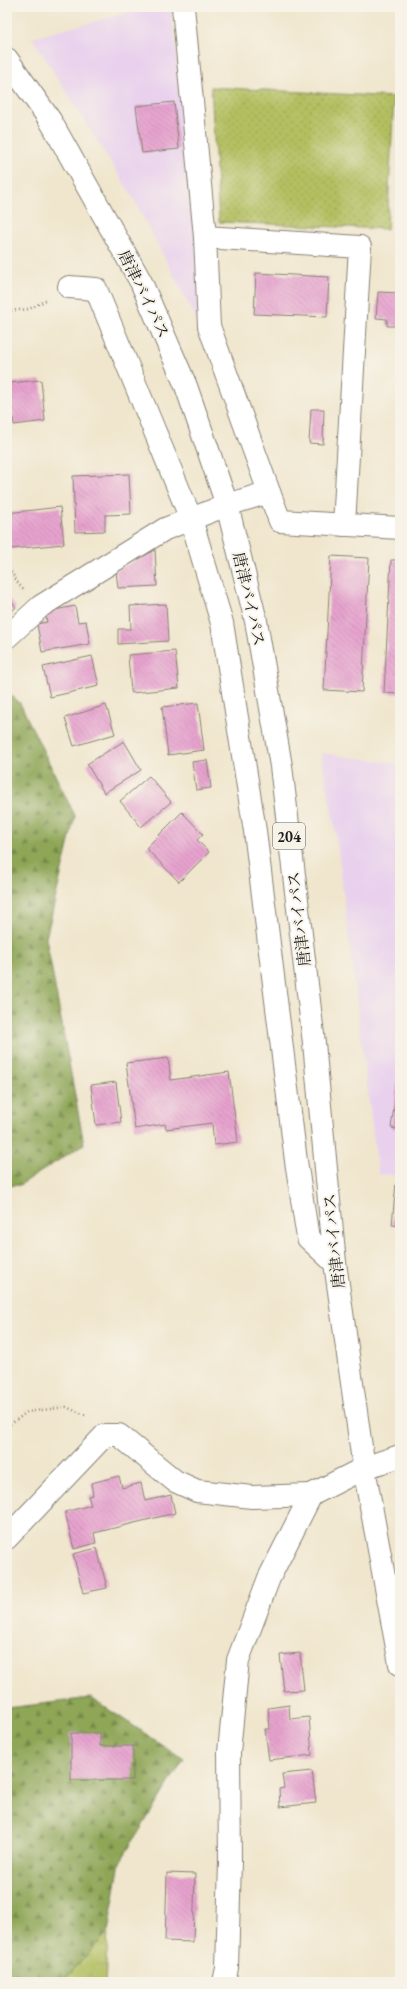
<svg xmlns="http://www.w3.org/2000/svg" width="407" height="1989" viewBox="0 0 407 1989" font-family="'EB Garamond','Noto Serif JP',serif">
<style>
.built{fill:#e9d1ed}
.grass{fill:url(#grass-tufts);stroke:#686e3e}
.forest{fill:url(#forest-firs);stroke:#55613a}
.park{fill:url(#park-dots);stroke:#686e3e}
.building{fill:url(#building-back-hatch)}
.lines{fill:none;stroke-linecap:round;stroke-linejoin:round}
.minor-casing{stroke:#868174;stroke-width:24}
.highway-casing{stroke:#868174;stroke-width:24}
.path{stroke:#868174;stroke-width:2.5;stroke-dasharray:1 3;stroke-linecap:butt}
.minor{stroke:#fff;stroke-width:22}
.highway{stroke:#fff;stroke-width:22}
.labels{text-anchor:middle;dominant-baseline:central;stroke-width:4;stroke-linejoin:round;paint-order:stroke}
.shield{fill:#f7f3e8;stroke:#5e5c59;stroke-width:1}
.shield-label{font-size:15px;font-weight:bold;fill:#1c1c1c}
.street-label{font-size:16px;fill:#1c1c1c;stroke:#f7f3e8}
</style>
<defs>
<pattern id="grass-tufts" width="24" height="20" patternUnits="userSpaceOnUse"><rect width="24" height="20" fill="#b3bf61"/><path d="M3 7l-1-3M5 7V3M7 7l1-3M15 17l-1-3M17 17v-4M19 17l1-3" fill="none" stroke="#99a454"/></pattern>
<pattern id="forest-firs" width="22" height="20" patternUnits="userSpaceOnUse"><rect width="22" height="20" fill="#8ea657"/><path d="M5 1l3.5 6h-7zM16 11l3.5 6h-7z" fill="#738647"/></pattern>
<pattern id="park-dots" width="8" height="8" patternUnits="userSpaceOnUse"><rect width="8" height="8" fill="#b3bf61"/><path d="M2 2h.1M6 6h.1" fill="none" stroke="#99a454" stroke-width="1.8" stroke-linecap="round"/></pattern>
<pattern id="building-back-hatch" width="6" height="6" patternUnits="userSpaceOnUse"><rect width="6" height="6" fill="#e6a2ce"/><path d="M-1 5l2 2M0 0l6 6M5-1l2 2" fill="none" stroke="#c58bb0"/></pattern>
</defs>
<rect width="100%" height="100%" fill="#f7f3e8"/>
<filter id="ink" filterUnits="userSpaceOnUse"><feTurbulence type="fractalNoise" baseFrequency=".025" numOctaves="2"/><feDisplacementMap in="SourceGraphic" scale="8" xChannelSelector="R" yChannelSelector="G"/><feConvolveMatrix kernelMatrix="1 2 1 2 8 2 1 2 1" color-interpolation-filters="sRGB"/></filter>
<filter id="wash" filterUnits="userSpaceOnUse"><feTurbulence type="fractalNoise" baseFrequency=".012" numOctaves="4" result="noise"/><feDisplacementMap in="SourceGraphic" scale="16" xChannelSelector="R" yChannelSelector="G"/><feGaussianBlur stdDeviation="0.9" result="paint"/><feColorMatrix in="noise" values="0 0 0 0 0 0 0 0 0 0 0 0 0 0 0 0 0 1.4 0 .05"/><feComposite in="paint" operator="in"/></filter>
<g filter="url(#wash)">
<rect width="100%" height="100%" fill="#f0e6cd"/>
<g class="built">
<polygon points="149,7 171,7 197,225 198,322 131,194 32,38"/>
<polygon points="321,753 400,764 400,1176 378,1174 336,835"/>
</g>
<polygon class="grass" points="108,1932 105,1982 62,1982"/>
<g class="forest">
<polygon points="7,692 20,703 75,816 46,938 84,1144 20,1185 7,1186"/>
<polygon points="91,1698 184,1759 120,1862 108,1932 62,1982 7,1982 7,1708"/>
</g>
<polygon class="park" points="211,87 394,97 387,229 219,222"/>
<g id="blocks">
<g class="building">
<polygon points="174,102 179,149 142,153 136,106"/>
<polygon points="256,273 329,277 327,317 254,314"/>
<polygon points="378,292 400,293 400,326 387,326 387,319 376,318"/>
<polygon points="41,380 45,421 14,425 9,383"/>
<polygon points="311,409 324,409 323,444 309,443"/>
<polygon points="129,474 131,514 105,515 105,531 75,532 73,476"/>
<polygon points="60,507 64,544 11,549 7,513"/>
<polygon points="155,550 157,586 118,588 116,571"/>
<polygon points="331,556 369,558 362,692 324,690"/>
<polygon points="391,560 400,560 400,694 384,693"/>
<polygon points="7,597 16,607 7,616"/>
<polygon points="166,604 168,641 118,644 118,629 131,629 130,606"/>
<polygon points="75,606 78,622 86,621 90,644 42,652 37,624 47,622 45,612"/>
<polygon points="175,651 179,688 131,693 128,655"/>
<polygon points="92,656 99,686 50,697 43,667"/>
<polygon points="198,703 204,750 168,755 162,707"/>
<polygon points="106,705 115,734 74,746 65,718"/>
<polygon points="124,741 141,770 104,793 87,764"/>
<polygon points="207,760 211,788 196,790 192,762"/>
<polygon points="149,776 171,802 141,827 120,801"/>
<polygon points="182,812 203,834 197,840 209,852 179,882 146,848"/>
<polygon points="168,1058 171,1080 229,1072 238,1142 214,1145 212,1123 166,1129 165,1124 135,1129 126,1063"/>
<polygon points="398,1080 400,1081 400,1129 391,1128"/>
<polygon points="116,1082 121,1122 96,1125 91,1085"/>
<polygon points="396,1183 400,1184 400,1226 392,1225"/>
<polygon points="119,1476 122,1488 141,1483 145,1501 171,1495 175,1513 94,1533 96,1543 74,1549 65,1512 91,1505 88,1496 93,1495 91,1483"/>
<polygon points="97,1548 107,1588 83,1593 73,1554"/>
<polygon points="300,1653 304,1690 284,1691 280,1655"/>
<polygon points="289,1705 290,1719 309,1717 312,1755 269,1760 265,1729 270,1729 268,1708"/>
<polygon points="71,1733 100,1733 100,1746 133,1746 133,1780 71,1780"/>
<polygon points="312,1771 316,1803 280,1807 279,1789 284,1788 282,1774"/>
<polygon points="167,1873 195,1874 193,1942 165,1941"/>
</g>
</g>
</g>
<g filter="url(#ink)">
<use href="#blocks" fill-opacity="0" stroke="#868174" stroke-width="1"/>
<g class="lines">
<defs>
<g id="minor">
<polyline points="183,7 205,237 209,326 269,492"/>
<polyline points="205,237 360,247 344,525"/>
<polyline points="69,287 96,289 191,519 222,623 255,831 296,1161 308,1238 335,1263"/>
<polyline points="7,637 41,606 165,529 227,505 269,492 280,521 400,528"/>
<polyline points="7,1538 105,1435 119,1435 175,1481 197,1491 252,1497 311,1495"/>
<polyline points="224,1982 227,1968 230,1861 229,1752 238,1660 269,1578 311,1495 364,1468 400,1456"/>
</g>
<polyline id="highway" points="7,59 50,120 141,282 186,386 227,505 256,621 281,766 314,1043 335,1263 364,1468 400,1664"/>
</defs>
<use href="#minor" class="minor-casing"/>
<use href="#highway" class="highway-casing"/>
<g class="path">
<polyline points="7,311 29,309 48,299"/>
<polyline points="7,565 18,583 23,589"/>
<polyline points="7,1427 27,1412 66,1407 87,1416"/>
</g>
<use href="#minor" class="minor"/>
<use href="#highway" class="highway"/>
</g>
</g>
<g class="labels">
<rect class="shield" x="273" y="823" width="32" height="26" rx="3"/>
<g class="shield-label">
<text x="289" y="836">204</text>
</g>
<g class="street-label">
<text transform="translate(144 294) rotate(64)">唐津バイパス</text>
<text transform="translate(249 599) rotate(77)">唐津バイパス</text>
<text transform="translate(299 919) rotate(-97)">唐津バイパス</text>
<text transform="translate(334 1241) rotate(-96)">唐津バイパス</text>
</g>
</g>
<rect width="407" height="1989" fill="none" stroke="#f7f3e8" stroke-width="24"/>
</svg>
